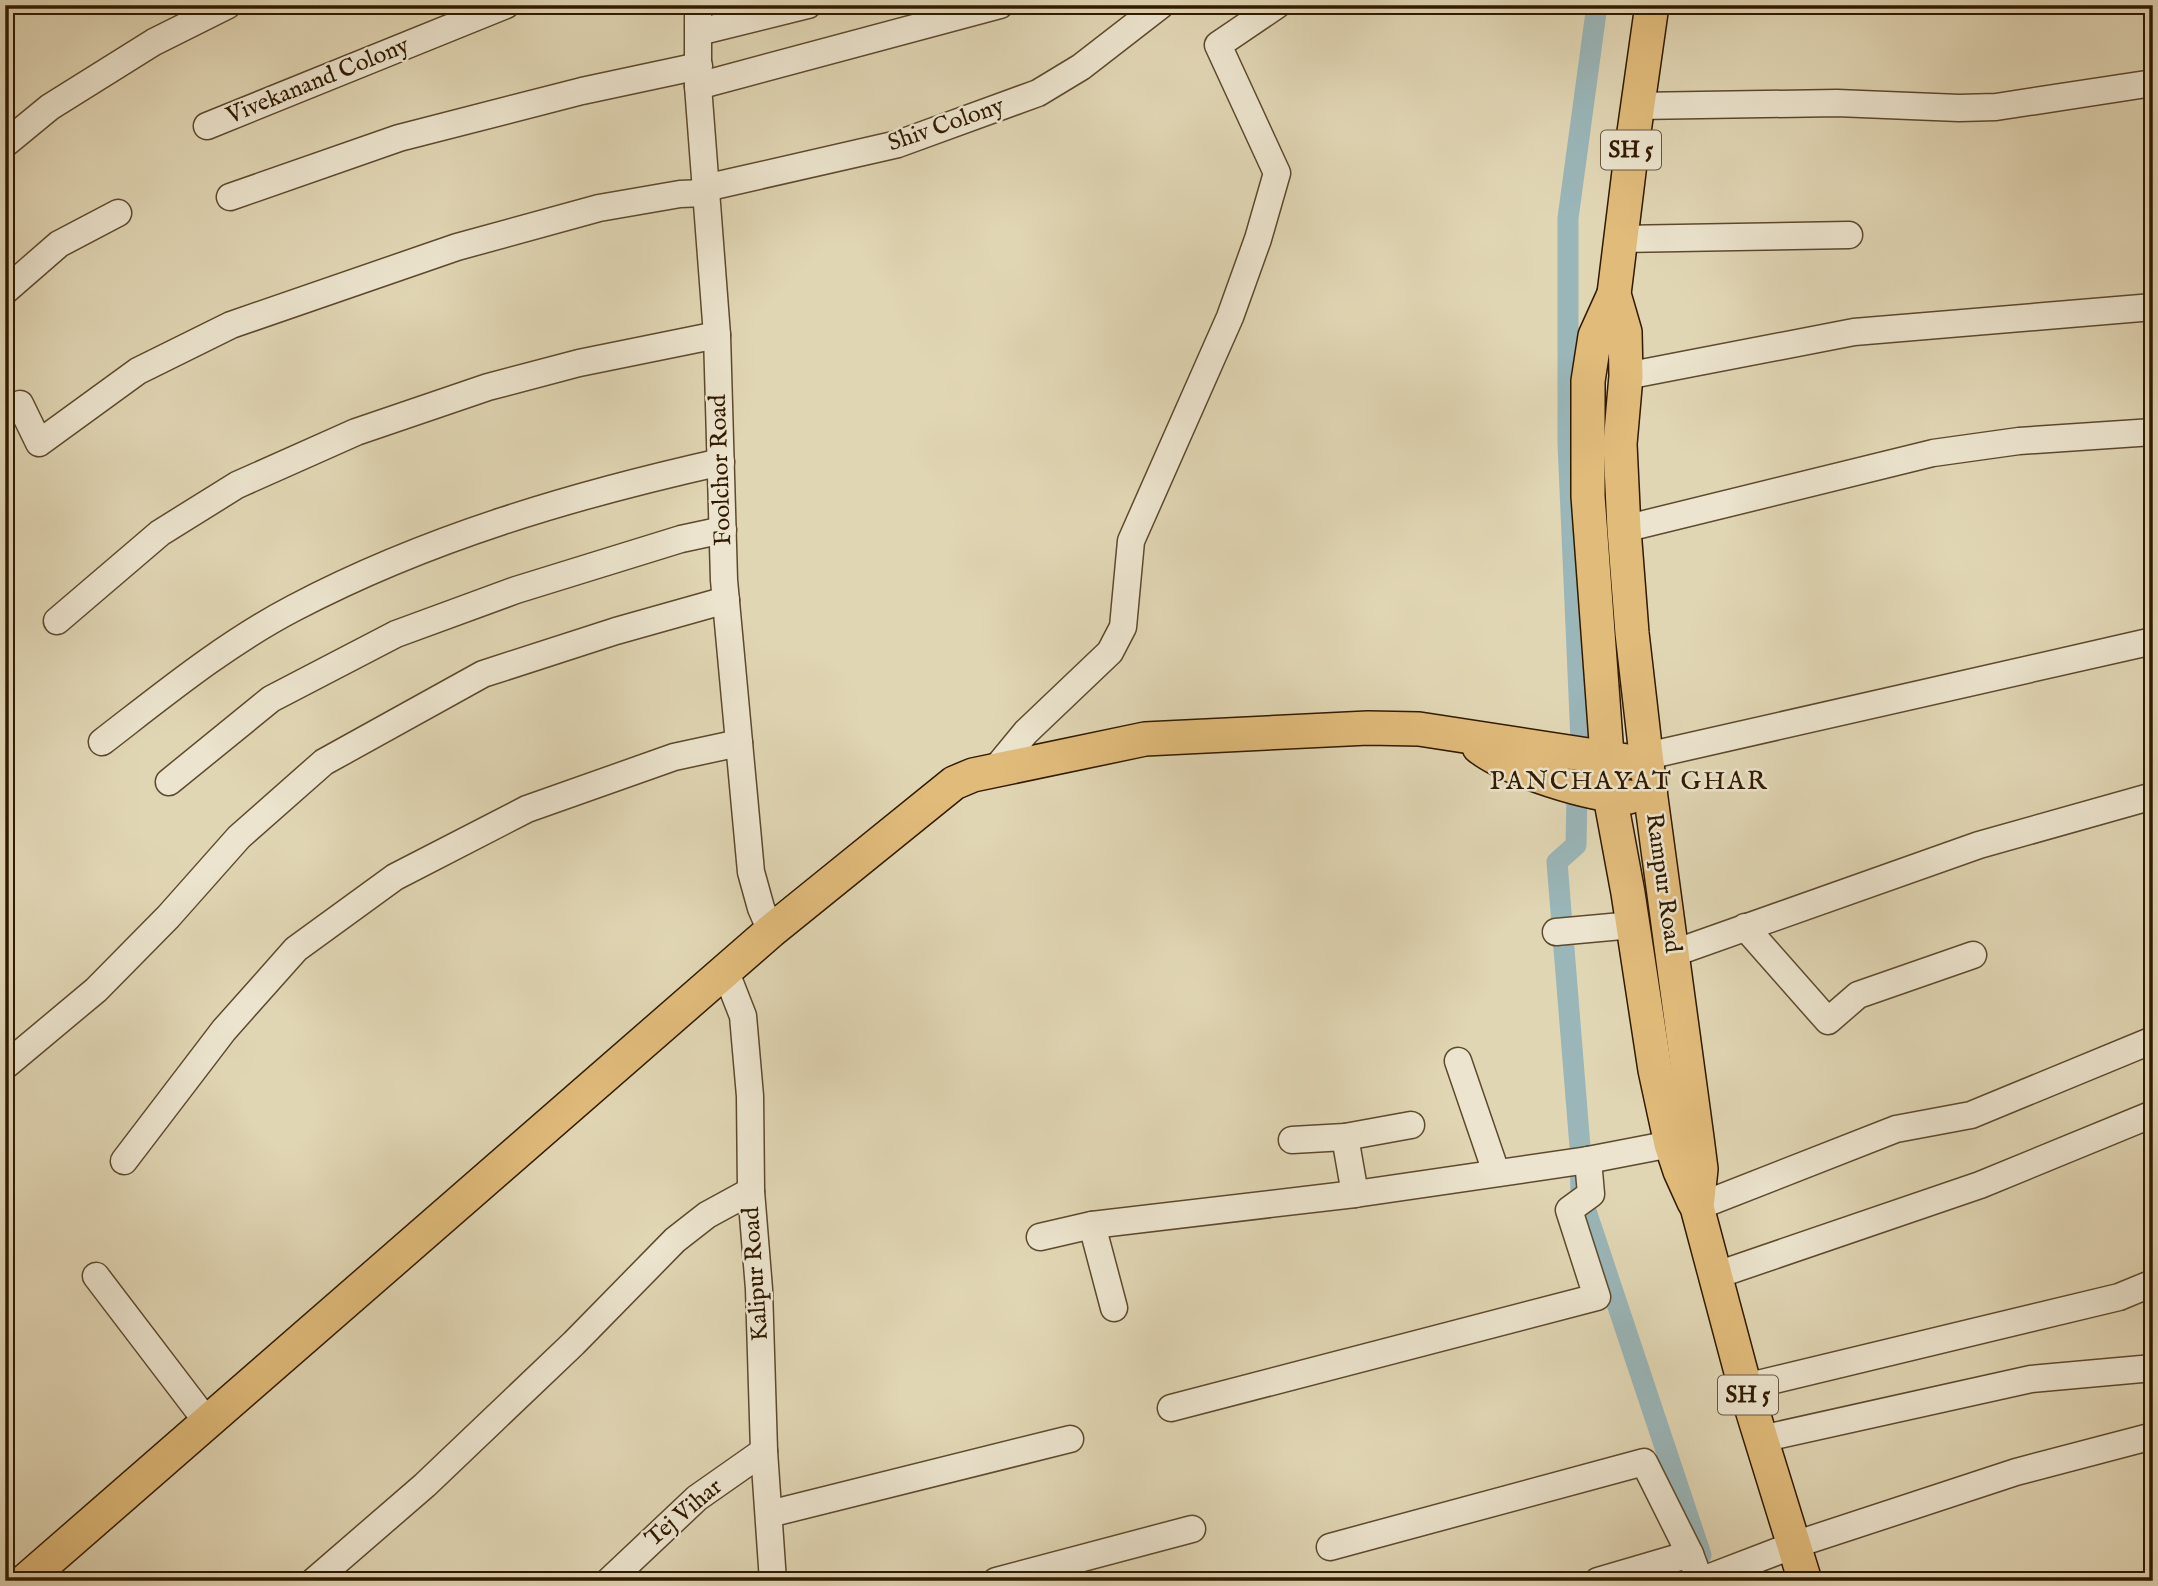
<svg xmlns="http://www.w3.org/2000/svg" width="2158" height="1586" viewBox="0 0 2158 1586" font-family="'IM FELL English',serif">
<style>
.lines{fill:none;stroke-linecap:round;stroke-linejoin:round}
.canal{stroke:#9ab6b9;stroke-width:21}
.minor-casing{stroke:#5d492d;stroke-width:29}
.major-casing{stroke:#311a00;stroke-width:36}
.minor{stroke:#ece4ce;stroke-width:26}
.major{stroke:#e0bb7a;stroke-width:33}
.labels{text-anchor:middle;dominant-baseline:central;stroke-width:5;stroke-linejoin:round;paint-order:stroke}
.shield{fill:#ece4ce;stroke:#69573e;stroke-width:2}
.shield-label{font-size:23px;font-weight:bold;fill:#311a00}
.street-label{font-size:24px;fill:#311a00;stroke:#ece4ce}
.neighbourhood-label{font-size:26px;letter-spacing:2px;fill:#311a00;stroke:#ece4ce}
</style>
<rect width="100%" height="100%" fill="#e1d6b4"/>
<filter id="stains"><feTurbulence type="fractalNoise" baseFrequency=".00286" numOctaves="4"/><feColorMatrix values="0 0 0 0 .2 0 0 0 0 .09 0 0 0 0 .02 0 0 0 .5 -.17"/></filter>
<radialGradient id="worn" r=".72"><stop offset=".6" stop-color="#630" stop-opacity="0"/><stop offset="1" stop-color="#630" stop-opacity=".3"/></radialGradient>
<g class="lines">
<g class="canal">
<polyline points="1582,764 1568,443 1568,218 1597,5"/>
<polyline points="1577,795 1576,845 1557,862 1580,1147 1581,1196 1701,1555"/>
</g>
<defs>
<g id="minor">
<polyline points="698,5 698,86 717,335 724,580 751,872 761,908 771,931"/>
<polyline points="699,32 808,5"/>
<polyline points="698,86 1000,5"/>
<polyline points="1637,106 1837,103 1959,108 1996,107 2153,83"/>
<polyline points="207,126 506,5"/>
<polyline points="5,144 50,107 154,42 228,5"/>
<polyline points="705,188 898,144 1038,93 1081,67 1161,5"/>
<polyline points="230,197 399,138 582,91 699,66"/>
<polyline points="1620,239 1849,235"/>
<polyline points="5,291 59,244 118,213"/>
<polyline points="1626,376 1854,332 2153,307"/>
<polyline points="20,404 39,443 138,371 231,325 457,247 599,208 680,194 705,193"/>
<polyline points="1624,529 1933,453 2019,441 2153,432"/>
<polyline points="57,621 160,533 237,485 356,432 488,387 579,363 717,335"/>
<path d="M 102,742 C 163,695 225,644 294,608 C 427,538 574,495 721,462"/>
<polyline points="1647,756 2153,641"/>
<polyline points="993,772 1026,732 1110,652 1123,627 1131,541 1230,317 1258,239 1277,173 1218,45 1277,5"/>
<polyline points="169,782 271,699 396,634 516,590 681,539 723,530"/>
<polyline points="1745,927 1828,1021 1858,995 1973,955"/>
<polyline points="1556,932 1633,925"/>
<polyline points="1674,953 1979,845 2153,796"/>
<polyline points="725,970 743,1016 750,1096 751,1191 759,1289 764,1451 773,1581"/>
<polyline points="1458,1061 1496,1172"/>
<polyline points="5,1066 96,990 168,917 239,837 324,762 483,674 616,631 726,600"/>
<polyline points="1345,1137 1355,1194"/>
<polyline points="1292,1140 1345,1137 1411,1125"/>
<polyline points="124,1161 224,1030 296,949 395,877 527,809 674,757 739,743"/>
<polyline points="1697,1207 1896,1129 1971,1115 2153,1040"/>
<polyline points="1092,1225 1114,1308"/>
<polyline points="1040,1237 1092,1225 1355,1194 1588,1160 1671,1144"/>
<polyline points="96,1276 208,1423"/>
<polyline points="1714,1276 1980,1185 2153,1114"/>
<polyline points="1745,1387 2119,1297 2153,1283"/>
<polyline points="1171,1408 1597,1297 1569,1210 1591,1194 1588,1160"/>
<polyline points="1761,1439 2031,1379 2153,1368"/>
<polyline points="769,1514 1070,1439"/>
<polyline points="1330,1547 1644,1462 1690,1554"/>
<polyline points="314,1581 425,1485 574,1343 675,1240 707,1215 751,1191"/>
<polyline points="609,1581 697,1498 764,1451"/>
<polyline points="996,1581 1192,1529"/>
<polyline points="1598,1581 1690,1554 1700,1581 1794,1545 2016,1472 2153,1436"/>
</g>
<g id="major">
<polyline points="1652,5 1633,139 1614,294 1625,332 1626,376 1620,444 1624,529 1632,633 1651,798 1697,1138 1701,1169 1697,1207 1745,1387 1805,1581"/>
<polyline points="1614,294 1595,336 1588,381 1588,496 1610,796 1628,893 1655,1070 1671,1144 1680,1171 1694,1202"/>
<path d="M 1479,747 C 1510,771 1590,795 1629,797"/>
<polyline points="25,1581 771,931 954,783 973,775 1145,739 1368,728 1419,729 1647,764"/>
</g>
</defs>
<use href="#minor" class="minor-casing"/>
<use href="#major" class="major-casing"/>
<use href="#minor" class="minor"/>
<use href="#major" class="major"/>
</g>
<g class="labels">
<g class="shield">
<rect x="1601" y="130.5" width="60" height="39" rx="5"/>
<rect x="1718" y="1375.5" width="60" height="39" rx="5"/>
</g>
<g class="shield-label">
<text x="1631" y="150">SH 5</text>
<text x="1748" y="1395">SH 5</text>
</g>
<g class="street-label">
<text transform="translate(318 81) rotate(-22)">Vivekanand Colony</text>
<text transform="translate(946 125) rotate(-19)">Shiv Colony</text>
<text transform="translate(721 470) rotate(-92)">Foolchor Road</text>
<text transform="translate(1663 883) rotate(82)">Rampur Road</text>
<text transform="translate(756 1274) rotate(-94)">Kalipur Road</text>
<text transform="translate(684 1513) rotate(-40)">Tej Vihar</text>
</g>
<g class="neighbourhood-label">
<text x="1629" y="781">PANCHAYAT GHAR</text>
</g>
</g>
<rect width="2158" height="1586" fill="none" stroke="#e1d6b4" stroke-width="28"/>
<rect x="7" y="7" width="2144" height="1572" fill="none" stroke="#311a00" stroke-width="3.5"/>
<rect x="14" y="14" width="2130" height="1558" fill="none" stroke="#311a00" stroke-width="2"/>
<rect width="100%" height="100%" filter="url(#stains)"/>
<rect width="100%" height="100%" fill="url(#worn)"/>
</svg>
